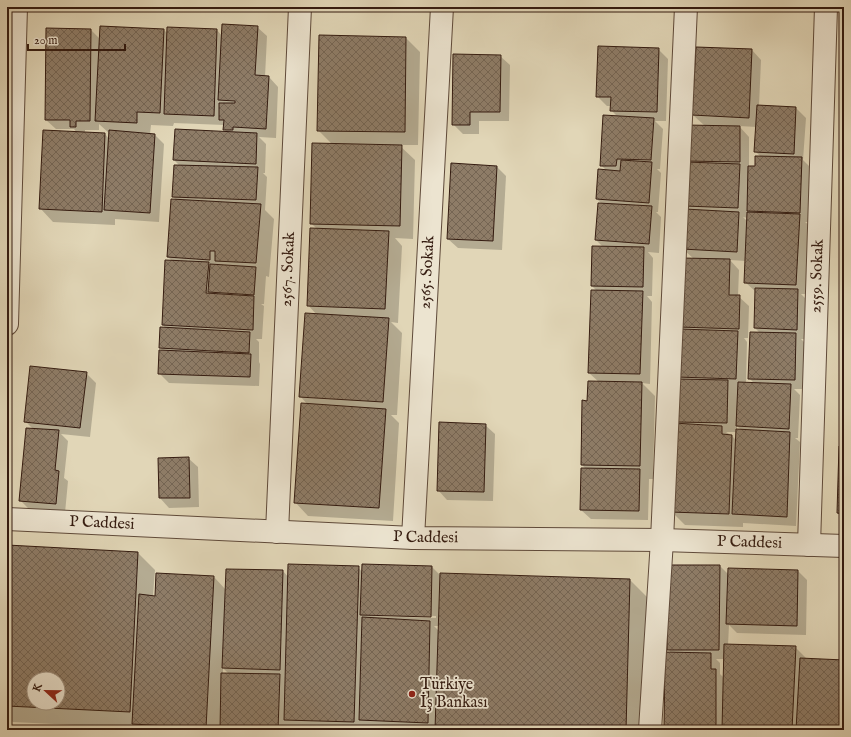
<svg xmlns="http://www.w3.org/2000/svg" width="851" height="737" viewBox="0 0 851 737" font-family="'IM FELL English',serif">
<style>
.shadow{fill:#0003;fill-rule:evenodd}
.building{fill:url(#building-cross-hatch);stroke:#341b10;fill-rule:evenodd}
.lines{fill:none;stroke-linecap:round;stroke-linejoin:round}
.minor-casing{stroke:#5f4a3a;stroke-width:24}
.minor{stroke:#ece4d0;stroke-width:22}
.poi-dot{fill:#8f2418;stroke:#ece4d0;stroke-width:1.5}
.labels{text-anchor:middle;dominant-baseline:central;stroke-width:3.5;stroke-linejoin:round;paint-order:stroke}
.street-label{font-size:16px;fill:#341b10;stroke:#ece4d0}
.poi-label{font-size:16px;fill:#341b10;stroke:#ece4d0;text-anchor:start}
</style>
<defs>
<pattern id="building-cross-hatch" width="8" height="8" patternUnits="userSpaceOnUse"><rect width="8" height="8" fill="#8e7c67"/><path d="M0 0l8 8M0 8l8-8" fill="none" stroke="#756553"/></pattern>
</defs>
<rect width="100%" height="100%" fill="#e1d6b7"/>
<filter id="stains"><feTurbulence type="fractalNoise" baseFrequency=".005" numOctaves="4"/><feColorMatrix values="0 0 0 0 .2 0 0 0 0 .09 0 0 0 0 .02 0 0 0 .5 -.17"/></filter>
<radialGradient id="worn" r=".72"><stop offset=".6" stop-color="#630" stop-opacity="0"/><stop offset="1" stop-color="#630" stop-opacity=".3"/></radialGradient>
<g class="shadow">
<path d="M 257,27 L 267,36 L 265,77 L 269,77 L 278,87 L 276,138 L 259,137 L 266,144 L 265,173 L 263,173 L 267,177 L 265,210 L 274,219 L 269,277 L 266,276 L 264,304 L 261,304 L 264,306 L 262,339 L 256,339 L 259,342 L 259,362 L 260,364 L 259,386 L 169,383 L 159,373 L 163,351 L 160,348 L 161,328 L 166,329 L 163,325 L 172,261 L 168,257 L 177,201 L 173,197 L 180,166 L 174,160 L 228,133 L 224,129 L 224,125 L 174,123 L 173,126 L 151,125 L 150,134 L 155,135 L 164,144 L 159,222 L 115,219 L 115,225 L 53,222 L 40,208 L 77,133 L 74,129 L 56,129 L 46,120 L 91,30 L 100,39 L 164,30 L 168,34 L 217,30 L 222,36 ZM 99,124 L 110,134 L 109,139 L 105,134 L 85,133 L 85,130 L 99,130 Z"/>
<polygon points="320,37 406,38 420,52 418,145 399,145 415,160 413,239 395,238 402,246 398,323 391,322 402,333 397,415 391,415 399,423 393,521 308,516 295,502 308,405 300,396 317,315 308,305 317,229 311,223 333,145 318,130"/>
<polygon points="658,49 668,59 666,121 655,121 663,129 660,169 657,169 661,173 658,212 656,212 661,217 659,253 648,252 653,258 652,296 647,296 652,302 650,384 642,383 655,396 653,479 649,479 648,520 591,519 581,510 586,469 582,465 588,402 599,382 589,373 597,291 592,286 604,248 596,240 602,204 597,199 607,171 601,165 618,117 611,110 611,106 607,106 597,96"/>
<path d="M 752,50 L 761,60 L 759,106 L 796,108 L 806,118 L 803,160 L 811,168 L 809,222 L 805,222 L 809,225 L 806,294 L 801,294 L 807,300 L 806,339 L 801,339 L 805,343 L 804,389 L 794,389 L 800,395 L 798,438 L 795,438 L 800,442 L 796,526 L 743,523 L 743,527 L 685,525 L 671,511 L 680,425 L 677,421 L 682,380 L 678,376 L 684,330 L 680,327 L 694,259 L 683,249 L 690,210 L 686,206 L 687,163 L 705,126 L 693,115 ZM 739,126 L 757,127 L 755,151 L 761,157 L 756,167 L 749,167 L 749,137 ZM 743,217 L 748,218 L 748,222 ZM 730,260 L 746,261 L 745,282 L 756,292 L 755,328 L 760,333 L 749,378 L 755,384 L 746,383 L 747,342 L 744,338 L 748,338 L 749,306 L 738,296 L 739,270 ZM 737,426 L 741,430 L 737,430 ZM 726,432 L 737,432 L 736,440 L 732,436 Z"/>
<polygon points="500,56 510,65 509,121 479,121 479,134 463,134 453,124"/>
<polygon points="496,166 506,176 502,250 458,248 448,239"/>
<polygon points="86,373 96,383 90,437 61,434 68,441 64,478 68,481 65,513 30,510 20,500 33,429 25,421"/>
<polygon points="485,425 495,434 493,501 447,500 438,490"/>
<polygon points="844,447 844,519 838,513"/>
<polygon points="188,458 198,467 199,507 169,508 160,498"/>
<path d="M 7,546 L 138,553 L 155,570 L 153,596 L 156,597 L 214,577 L 226,590 L 283,571 L 289,578 L 358,567 L 362,572 L 362,565 L 432,567 L 441,576 L 630,580 L 647,597 L 643,730 L 370,730 L 368,727 L 368,730 L 295,730 L 292,727 L 292,730 L 139,730 L 137,728 L 13,722 L 7,716 ZM 371,614 L 436,616 L 436,618 L 371,616 ZM 434,626 L 439,626 L 439,631 ZM 223,668 L 229,674 L 223,674 ZM 34,679 L 58,679 L 58,703 L 34,703 ZM 146,724 L 211,728 L 211,730 L 146,726 Z"/>
<path d="M 720,566 L 729,575 L 798,571 L 807,580 L 806,635 L 737,633 L 729,625 L 728,645 L 795,647 L 807,659 L 844,661 L 844,730 L 665,730 L 672,654 L 668,649 ZM 716,659 L 725,659 L 724,678 L 720,674 L 720,663 Z"/>
</g>
<g class="building">
<polygon points="222,24 258,26 255,75 269,76 266,129 233,127 233,130 223,130 224,120 219,120 219,103 235,103 235,101 218,100"/>
<polygon points="100,26 164,29 160,113 137,112 137,123 95,121"/>
<polygon points="167,27 217,29 214,116 164,114"/>
<polygon points="46,28 91,29 90,121 76,121 76,127 70,127 70,120 45,120"/>
<polygon points="319,35 406,37 405,132 317,131"/>
<polygon points="598,46 659,48 657,112 610,111 611,97 596,97"/>
<polygon points="696,47 752,49 749,118 692,115"/>
<polygon points="453,54 501,55 500,112 470,112 470,125 452,125"/>
<polygon points="757,105 796,107 794,154 754,152"/>
<polygon points="603,115 654,118 651,160 617,159 616,166 600,166"/>
<polygon points="686,125 740,126 740,162 685,161"/>
<polygon points="175,129 257,133 256,164 173,160"/>
<polygon points="43,130 105,133 102,212 39,209"/>
<polygon points="109,130 155,134 150,213 104,210"/>
<polygon points="312,143 402,145 400,226 310,224"/>
<polygon points="755,156 802,157 800,213 747,211 748,166 755,166"/>
<polygon points="621,160 652,162 649,203 596,199 598,169 620,171"/>
<polygon points="686,162 740,164 738,208 685,206"/>
<polygon points="451,163 497,166 493,241 447,239"/>
<polygon points="174,165 258,167 256,200 172,197"/>
<polygon points="171,199 261,204 256,263 215,261 215,251 210,251 210,260 167,257"/>
<polygon points="598,203 652,206 649,244 595,240"/>
<polygon points="685,209 739,212 737,252 682,249"/>
<polygon points="747,212 800,214 796,285 744,283"/>
<polygon points="844,216 844,287 842,287"/>
<polygon points="310,228 389,231 385,309 307,306"/>
<polygon points="592,246 644,247 643,287 591,286"/>
<polygon points="682,258 730,259 729,295 740,295 739,329 679,327"/>
<polygon points="165,260 209,262 206,293 254,296 253,330 162,325"/>
<polygon points="210,264 256,267 254,295 208,292"/>
<polygon points="755,288 798,289 797,330 754,328"/>
<polygon points="591,290 643,291 640,374 588,373"/>
<polygon points="844,302 844,351 843,351"/>
<polygon points="305,313 389,318 383,402 299,397"/>
<polygon points="160,327 250,332 249,353 159,348"/>
<polygon points="680,329 738,331 736,379 677,377"/>
<polygon points="750,332 796,333 795,380 748,379"/>
<polygon points="159,350 251,354 250,377 158,374"/>
<polygon points="843,353 844,353 844,400 841,400"/>
<polygon points="30,366 87,372 80,428 24,422"/>
<polygon points="677,379 728,380 727,423 676,422"/>
<polygon points="588,381 642,382 640,466 581,465 582,400 587,401"/>
<polygon points="738,382 791,384 789,429 736,426"/>
<polygon points="301,403 386,409 379,508 294,503"/>
<polygon points="841,405 844,405 844,444 840,444"/>
<polygon points="439,422 486,424 484,492 437,491"/>
<polygon points="674,423 722,426 722,434 732,435 729,514 670,512"/>
<polygon points="26,428 59,430 55,470 59,471 56,504 19,501"/>
<polygon points="736,429 790,432 787,517 732,514"/>
<polygon points="839,446 844,446 844,514 837,513"/>
<polygon points="189,457 190,498 159,498 158,458"/>
<polygon points="581,468 640,469 639,511 580,510"/>
<path d="M 7,545 L 138,552 L 130,712 L 7,706 ZM 34,679 L 58,679 L 58,703 L 34,703 Z"/>
<polygon points="288,564 359,566 354,722 284,720"/>
<polygon points="362,564 432,566 431,617 360,615"/>
<polygon points="668,565 720,565 719,650 667,650"/>
<polygon points="728,568 798,570 797,626 726,624"/>
<polygon points="226,569 283,570 280,670 222,668"/>
<polygon points="156,573 214,576 206,728 132,724 139,594 155,596"/>
<polygon points="440,573 630,579 626,730 435,730"/>
<polygon points="362,617 430,621 428,723 359,720"/>
<polygon points="724,644 796,646 792,730 722,730"/>
<polygon points="665,652 711,653 711,669 716,669 716,730 664,730"/>
<polygon points="800,658 844,660 844,730 796,730"/>
<polygon points="221,673 280,674 278,730 220,730"/>
</g>
<g class="lines">
<defs>
<g id="minor">
<polyline points="7,324 16,7"/>
<path id="s1" d="M 7,519 L 413,538 L 662,540 L 844,546"/>
<path id="s2" d="M 277,532 L 300,7"/>
<path id="s3" d="M 413,538 L 442,7"/>
<path id="s4" d="M 809,545 L 826,7"/>
<polyline points="650,730 662,540 686,7"/>
</g>
</defs>
<use href="#minor" class="minor-casing"/>
<use href="#minor" class="minor"/>
</g>
<circle class="poi-dot" cx="412" cy="694" r="4"/>
<g class="labels">
<g class="street-label">
<text stroke="none"><textPath href="#s2" startOffset="263">2567. Sokak</textPath></text>
<text stroke="none"><textPath href="#s3" startOffset="266">2565. Sokak</textPath></text>
<text stroke="none"><textPath href="#s4" startOffset="269">2559. Sokak</textPath></text>
<text stroke="none"><textPath href="#s1" startOffset="95">P Caddesi</textPath></text>
<text stroke="none"><textPath href="#s1" startOffset="419">P Caddesi</textPath></text>
<text stroke="none"><textPath href="#s1" startOffset="743">P Caddesi</textPath></text>
</g>
<g class="poi-label">
<text x="420" y="685">Türkiye<tspan x="420" dy="18">İş Bankası</tspan></text>
</g>
</g>
<rect width="851" height="737" fill="none" stroke="#e1d6b7" stroke-width="24"/>
<rect x="8" y="8" width="835" height="721" fill="none" stroke="#341b10" stroke-width="2"/>
<rect x="12" y="12" width="827" height="713" fill="none" stroke="#341b10"/>
<g transform="translate(46 691) rotate(292)"><circle r="19" fill="#ece4d0" stroke="#a29483"/>
<path d="M0-3L7 15L0 10L-7 15Z" fill="#8f2418"/>
<text y="-6" font-size="11" font-weight="bold" text-anchor="middle" fill="#341b10">K</text>
</g>
<path d="M28 44v6h97v-6" fill="none" stroke="#341b10" stroke-width="2"/>
<text x="34" y="44" font-size="12" fill="#341b10" stroke="#ece4d0" stroke-width="3" paint-order="stroke">20 m</text>
<rect width="100%" height="100%" filter="url(#stains)"/>
<rect width="100%" height="100%" fill="url(#worn)"/>
</svg>
